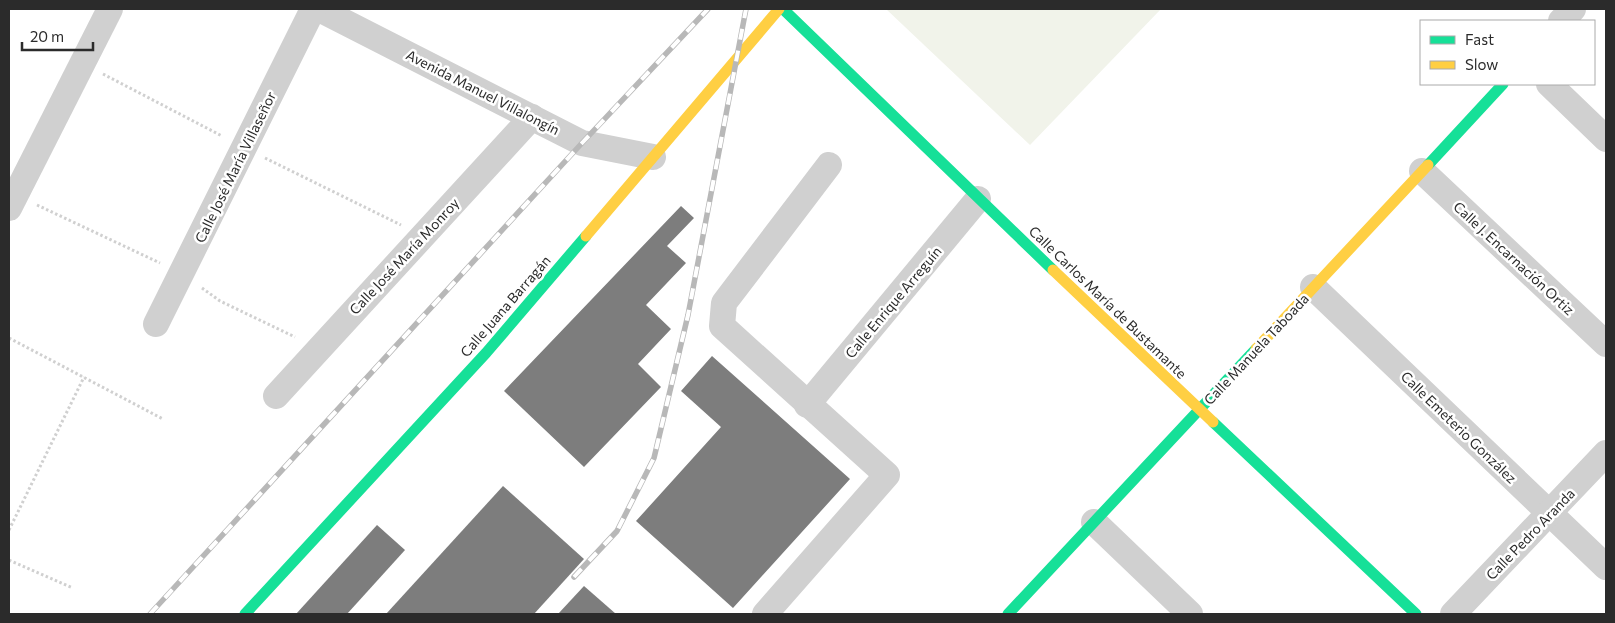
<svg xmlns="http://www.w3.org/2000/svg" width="1615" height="623" viewBox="0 0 1615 623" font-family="Commissioner,sans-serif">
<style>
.garden{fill:#f1f3ea}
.building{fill:#7d7d7d}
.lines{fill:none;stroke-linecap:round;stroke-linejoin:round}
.path{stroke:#d0d0d0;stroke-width:3;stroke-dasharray:2.5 2.5;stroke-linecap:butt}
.street{stroke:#d0d0d0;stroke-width:26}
.fast{stroke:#16e098;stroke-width:11}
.slow{stroke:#ffcf43;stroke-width:11}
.rail-casing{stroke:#b8b8b8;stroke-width:5.5}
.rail{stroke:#fff;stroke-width:4;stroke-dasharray:11;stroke-linecap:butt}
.labels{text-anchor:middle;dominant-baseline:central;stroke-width:5;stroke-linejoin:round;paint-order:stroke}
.street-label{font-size:14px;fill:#2b2b2b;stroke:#fff}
</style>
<rect width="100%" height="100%" fill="#fff"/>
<polygon class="garden" points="886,9 1161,9 1030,145"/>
<g class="building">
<polygon points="681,206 694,218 667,246 686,263 646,305 671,329 638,364 661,387 584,467 504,391"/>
<polygon points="712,356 850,479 733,608 636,521 721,427 681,391"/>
<polygon points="503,486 584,559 534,614 386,614"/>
<polygon points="377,525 405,550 347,614 296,614"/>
<polygon points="584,586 616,614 558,614"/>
</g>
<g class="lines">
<g class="path">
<polyline points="103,74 222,136"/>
<polyline points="265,158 401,225"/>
<polyline points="37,205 160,263"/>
<polyline points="202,288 220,301 295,337"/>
<polyline points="9,338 163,419"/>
<polyline points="9,530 84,377"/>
<polyline points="9,560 73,588"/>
</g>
<g class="street">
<polyline points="319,9 582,143 653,157"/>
<polyline points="1561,21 1573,9"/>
<polyline points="1549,84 1606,139"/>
<polyline points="1422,171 1606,344"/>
<polyline points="9,208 110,9"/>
<polyline points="1313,287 1606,567"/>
<polyline points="156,324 313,9"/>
<polyline points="276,396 532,117"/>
<polyline points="807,405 978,199"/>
<polyline points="1094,522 1190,614"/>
<polyline points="765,614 887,475 722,326 724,303 829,165"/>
<polyline points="1453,614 1606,453"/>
</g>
<g class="fast">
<polyline points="783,9 1053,270"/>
<polyline points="1428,165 1503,84"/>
<polyline points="1213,422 1416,614"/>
<polyline points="245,614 486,353 586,236"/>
<polyline points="1008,614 1256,349"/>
</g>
<g class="slow">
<polyline points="586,236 779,9"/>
<polyline points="1053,270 1213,422"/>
<polyline points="1256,349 1428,165"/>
</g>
<defs>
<g id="rail">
<polyline points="574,577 617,531 654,458 688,315 746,9"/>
<polyline points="150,614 582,143 708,9"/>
</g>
</defs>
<use href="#rail" class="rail-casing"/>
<use href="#rail" class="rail"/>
</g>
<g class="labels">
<g class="street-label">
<text transform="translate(483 92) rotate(27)">Avenida Manuel Villalongín</text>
<text transform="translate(235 167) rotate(-64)">Calle José María Villaseñor</text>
<text transform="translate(404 256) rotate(-47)">Calle José María Monroy</text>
<text transform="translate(1514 258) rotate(43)">Calle J. Encarnación Ortiz</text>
<text transform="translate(893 302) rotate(-50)">Calle Enrique Arreguín</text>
<text transform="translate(1108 302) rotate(44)">Calle Carlos María de Bustamante</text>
<text transform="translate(505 306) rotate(-49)">Calle Juana Barragán</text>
<text transform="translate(1256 349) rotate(-47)">Calle Manuela Taboada</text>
<text transform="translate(1459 427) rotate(44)">Calle Emeterio González</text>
<text transform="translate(1530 534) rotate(-46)">Calle Pedro Aranda</text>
</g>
</g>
<rect width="1615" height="623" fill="none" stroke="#2b2b2b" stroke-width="20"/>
<rect x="1420" y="20" width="175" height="65" fill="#ffffff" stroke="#aaaaaa"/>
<rect x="1430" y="36" width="25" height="8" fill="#16e098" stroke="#aaaaaa"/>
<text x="1465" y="45" font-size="15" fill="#2b2b2b">Fast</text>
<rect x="1430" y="61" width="25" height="8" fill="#ffcf43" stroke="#aaaaaa"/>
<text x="1465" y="70" font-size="15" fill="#2b2b2b">Slow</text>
<path d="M22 42v8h71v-8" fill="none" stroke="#2b2b2b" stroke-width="2.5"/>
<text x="30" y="42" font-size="15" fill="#2b2b2b" stroke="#ffffff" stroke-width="4" paint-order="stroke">20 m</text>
</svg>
